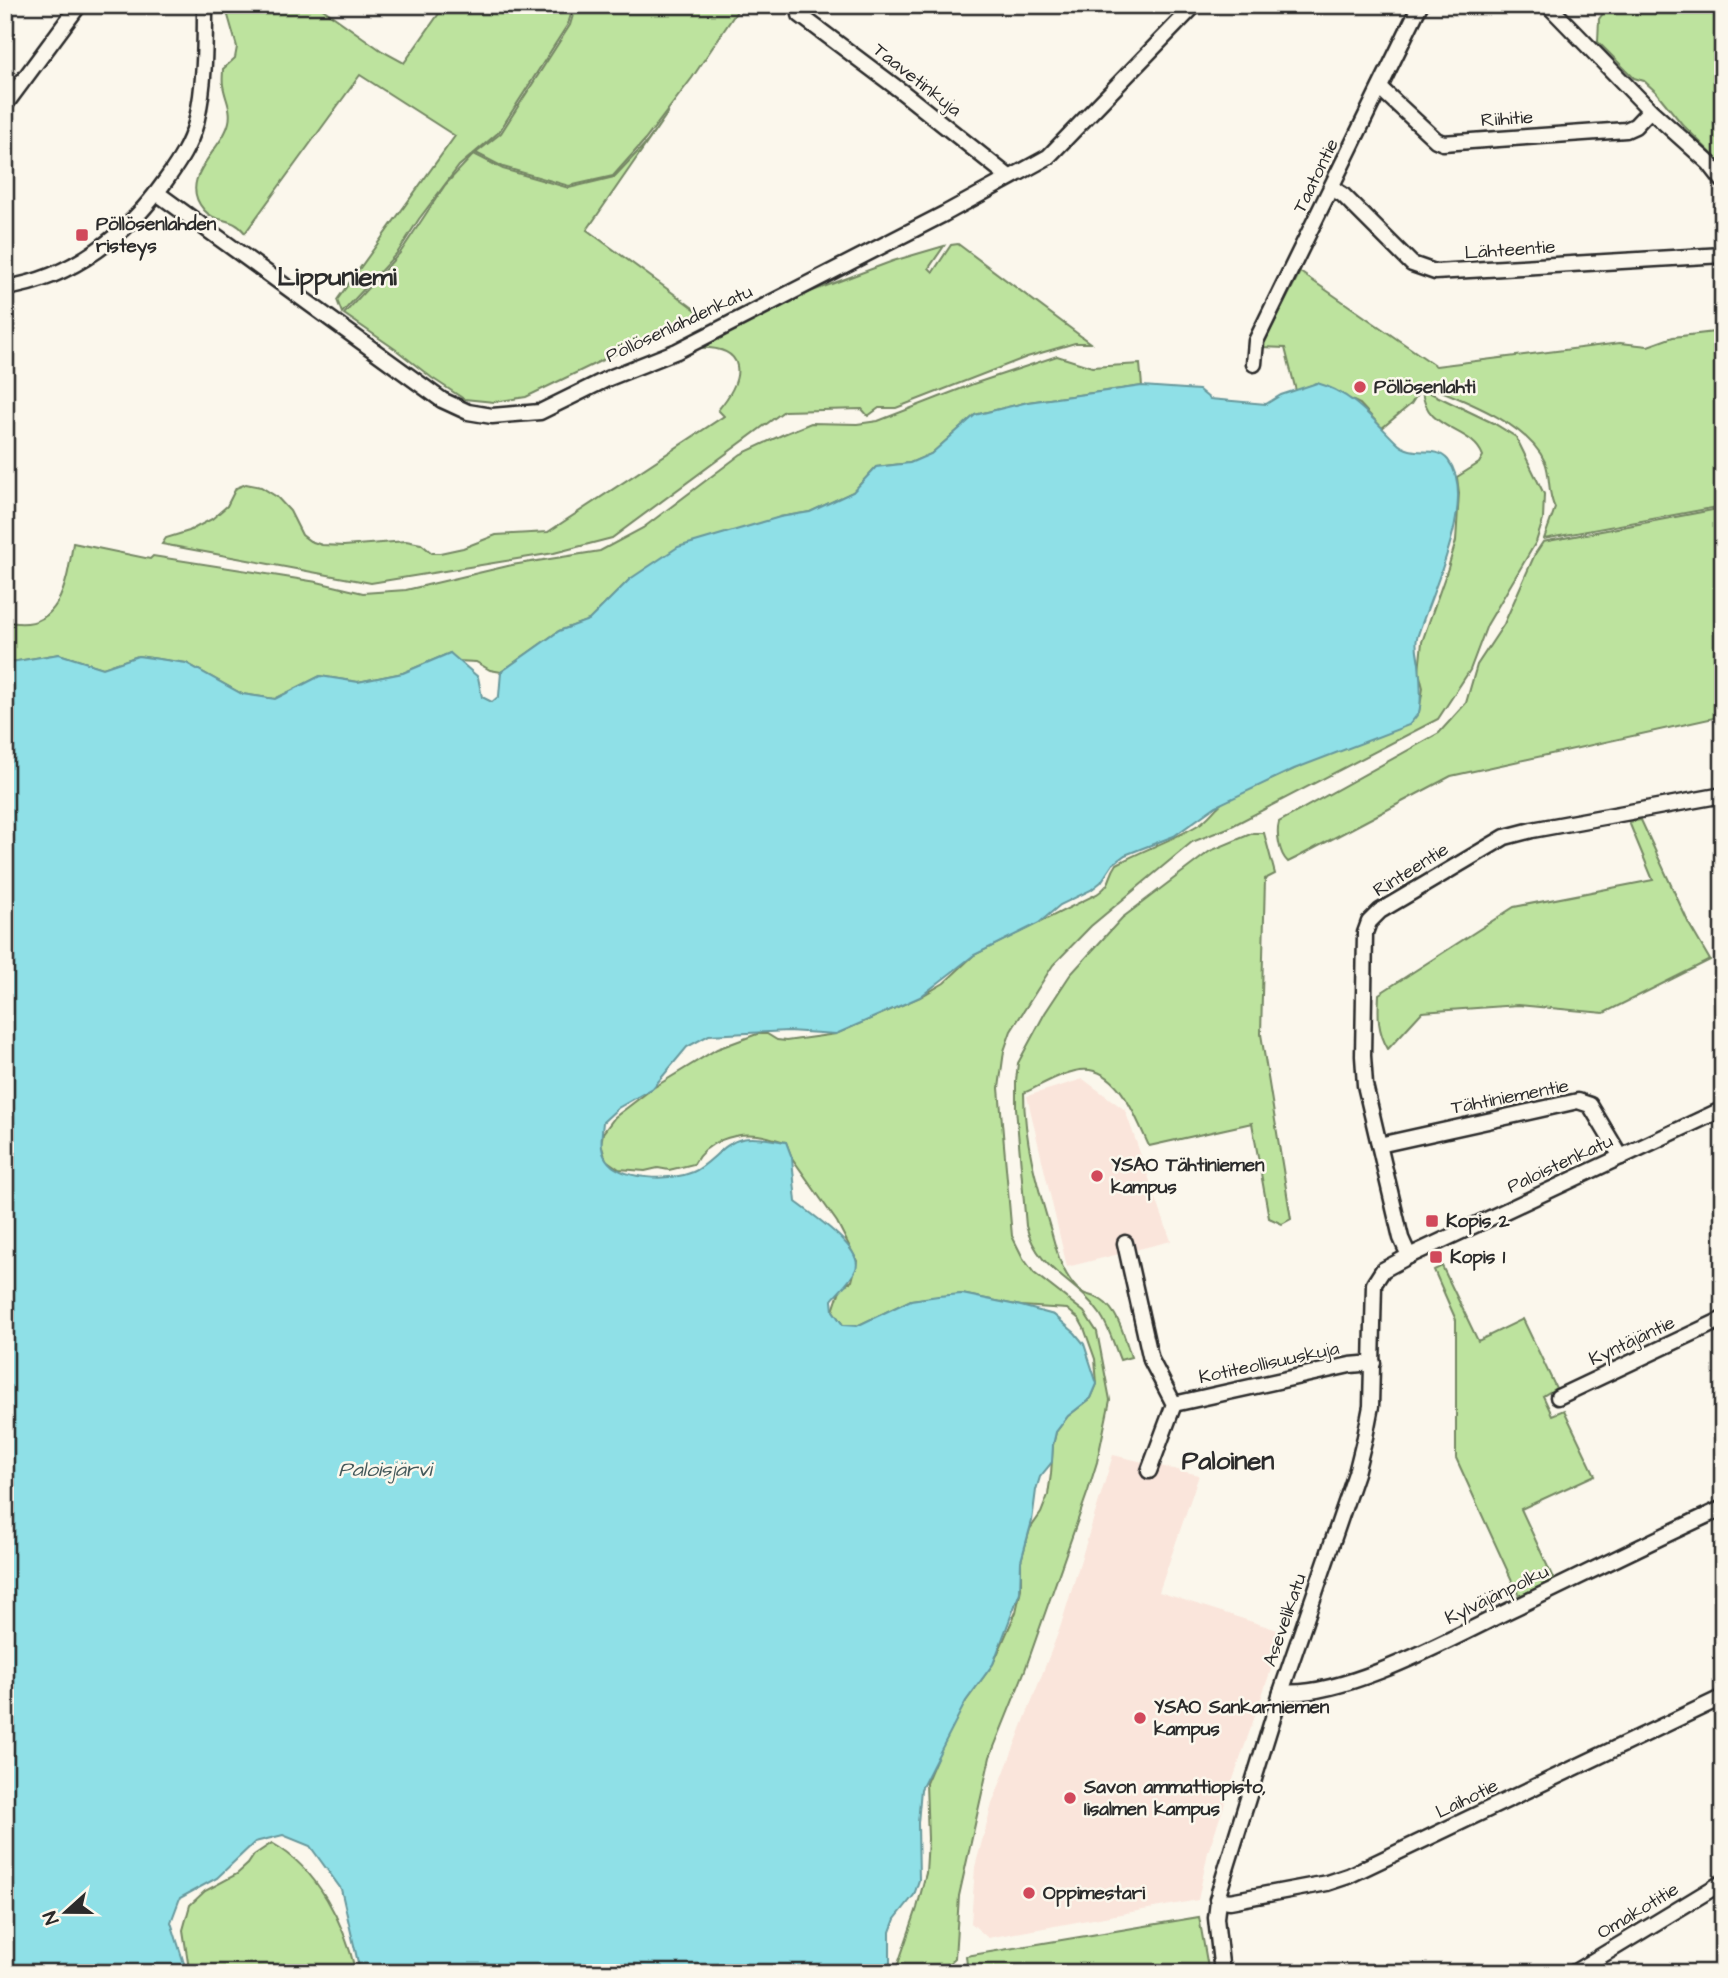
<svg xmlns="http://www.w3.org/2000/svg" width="1728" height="1978" viewBox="0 0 1728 1978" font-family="'Architects Daughter',sans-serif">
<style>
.built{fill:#fae5db}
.green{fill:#bde39e;stroke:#748764;stroke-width:2}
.water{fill:#8fe0e7;stroke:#67989c;stroke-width:2}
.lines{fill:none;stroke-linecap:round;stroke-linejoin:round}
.minor-casing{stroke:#2b2b2b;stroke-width:19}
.minor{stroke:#fbf7ec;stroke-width:14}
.poi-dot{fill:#d1495b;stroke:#fbf7ec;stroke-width:2.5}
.labels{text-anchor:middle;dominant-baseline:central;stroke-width:5;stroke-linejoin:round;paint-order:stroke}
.street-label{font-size:19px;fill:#2b2b2b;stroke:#fbf7ec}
.poi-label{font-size:19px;font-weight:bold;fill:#2b2b2b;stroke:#fbf7ec;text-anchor:start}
.water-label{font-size:21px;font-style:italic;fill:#44585a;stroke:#fbf7ec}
.district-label{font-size:26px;font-weight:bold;fill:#2b2b2b;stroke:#fbf7ec}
</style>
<rect width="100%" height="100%" fill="#fbf7ec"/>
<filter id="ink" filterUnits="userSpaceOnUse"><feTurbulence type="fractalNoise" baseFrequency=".0143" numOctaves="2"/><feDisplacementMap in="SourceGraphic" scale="14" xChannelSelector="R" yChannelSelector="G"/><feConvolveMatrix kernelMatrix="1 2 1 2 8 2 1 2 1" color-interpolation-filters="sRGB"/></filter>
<g filter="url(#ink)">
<g class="built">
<polygon points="1083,1079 1125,1110 1171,1241 1067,1267 1027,1096"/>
<polygon points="1113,1455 1199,1475 1159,1592 1284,1632 1208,1852 1198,1900 988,1938 971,1923 975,1867 992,1804 1060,1628"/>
</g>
<g class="green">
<path d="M 225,5 L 317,5 L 382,51 L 404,63 L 445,5 L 574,5 L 568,24 L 499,132 L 459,166 L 419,219 L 398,252 L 342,313 L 337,300 L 455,136 L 360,75 L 245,233 C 233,216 216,224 204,210 C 176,178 223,150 229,122 C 232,108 225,99 223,85 C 222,80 223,74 223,69 L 235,58 L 237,47 Z"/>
<polygon points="576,5 741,5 692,78 645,140 613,176 569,186 503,167 476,153 501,133 570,25"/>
<polygon points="1609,5 1723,5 1723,168 1714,156 1682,124 1656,92 1644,81 1634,78 1598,42 1599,19"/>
<polygon points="669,111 587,230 700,313 526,397 494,402 464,399 432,378 395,349 344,314 400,253 445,185 474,154 503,169 569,188 614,177 647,142"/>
<path d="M 958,244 L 1090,343 L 1075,343 L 1027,357 L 896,408 L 879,408 L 868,416 L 862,409 L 784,411 L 612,538 L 554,553 L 371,583 L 162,544 L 166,538 L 189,531 L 212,519 L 227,506 L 236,488 L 246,484 L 261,487 L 277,497 L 290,511 L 302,535 L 310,541 L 322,545 L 344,546 L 406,541 L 421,544 L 432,553 L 440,553 L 463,548 L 496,535 L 548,532 L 724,416 L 718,410 C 746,377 748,345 695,348 L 794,298 L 893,261 L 944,246 L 929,268 L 933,272 L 951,245 Z"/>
<path d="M 1300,272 L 1436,366 L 1620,343 L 1648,346 L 1673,337 L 1723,331 L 1723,506 L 1544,539 L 1555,508 C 1547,493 1551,477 1545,462 C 1528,423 1461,399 1424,384 L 1411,404 L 1382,428 L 1360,404 L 1317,383 L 1296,391 L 1285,348 L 1262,347 Z"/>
<path d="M 1057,356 L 1092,367 L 1140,364 L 1142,386 L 1028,402 L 975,415 L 931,454 L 910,463 L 876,467 L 853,492 L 810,512 L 780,517 L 630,579 L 589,620 L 559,631 L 501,672 L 490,670 L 476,662 L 457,661 L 450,653 L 403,673 L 358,682 L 320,676 L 275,699 L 242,694 L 186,663 L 138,656 L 103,668 L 59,654 L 5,663 L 5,621 C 60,635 67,583 73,543 L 150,559 L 153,556 L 317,582 L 363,593 L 406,590 L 512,565 L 600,551 L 643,528 L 741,454 L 784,434 L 811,423 L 857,424 L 878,421 L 973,384 Z"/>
<path d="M 1422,389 L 1495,424 L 1516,437 L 1544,494 L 1543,520 L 1536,542 L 1487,625 L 1470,670 L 1438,719 L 1228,828 L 1192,842 L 1091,926 L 1053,965 L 1011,1031 L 1004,1051 L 999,1088 L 1012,1236 L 1023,1258 L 1034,1273 L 1084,1312 L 1097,1332 L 1110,1400 L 1097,1462 L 1088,1491 L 1025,1670 L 990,1757 L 959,1896 L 955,1958 L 938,1973 L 895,1973 L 917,1908 L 926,1873 L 928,1839 L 926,1783 L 948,1731 L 966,1701 L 993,1664 L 1016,1612 L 1021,1589 L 1021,1561 L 1030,1529 L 1041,1513 L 1048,1495 L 1051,1474 L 1053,1445 L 1056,1432 L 1068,1416 L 1091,1398 L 1097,1384 L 1095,1359 L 1084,1328 L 1079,1319 L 1067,1309 L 1021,1306 L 962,1294 L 911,1300 L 857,1326 L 843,1325 L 833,1311 L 841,1287 L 852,1281 L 857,1261 L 837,1222 L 792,1158 L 786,1142 C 776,1140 767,1136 758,1135 C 734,1132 705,1142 694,1164 L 669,1170 L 658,1168 L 645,1171 L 619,1169 L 606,1160 L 601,1144 L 603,1133 L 615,1117 L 653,1088 L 717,1049 L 757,1034 L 767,1034 L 777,1040 L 786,1041 L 836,1034 L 920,997 L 944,983 L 974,955 L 1097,894 C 1114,882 1107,878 1117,864 C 1143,850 1173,840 1198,825 C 1210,818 1215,807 1226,800 L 1419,712 L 1423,688 L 1419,672 L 1422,642 L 1448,568 L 1456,541 L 1459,493 L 1457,477 L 1479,463 L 1483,456 C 1472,426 1424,432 1422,389 Z"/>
<path d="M 1723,508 L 1723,716 L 1451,776 L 1296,858 L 1288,862 C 1279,854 1276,833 1279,822 L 1439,733 L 1466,703 L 1477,665 L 1504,624 L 1535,554 L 1543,542 Z"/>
<path d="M 1641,820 L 1689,924 L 1710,960 L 1604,1013 L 1518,1005 L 1422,1012 L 1388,1049 C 1377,1030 1378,1015 1379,994 L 1514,907 L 1653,880 L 1629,822 Z"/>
<path d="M 1253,833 L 1264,833 L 1275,874 L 1265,879 L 1261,1034 L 1291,1219 L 1282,1224 L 1269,1218 L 1252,1123 L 1149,1146 C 1136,1119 1119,1065 1080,1070 C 1061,1073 1041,1085 1024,1093 C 1024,1141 1037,1185 1051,1231 C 1056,1249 1061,1270 1074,1285 C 1084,1298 1091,1293 1101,1300 C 1119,1311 1125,1339 1131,1357 L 1120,1360 C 1114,1345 1109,1327 1100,1314 C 1076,1279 1039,1273 1026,1226 L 1016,1108 L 1016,1081 L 1018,1063 L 1045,1013 L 1070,975 L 1122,918 L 1210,851 Z"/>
<polygon points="1442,1266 1478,1341 1523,1319 1556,1388 1543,1396 1552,1415 1564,1410 1595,1475 1521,1509 1554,1580 1519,1596 1456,1458 1456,1320 1434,1270"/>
<path d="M 272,1843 C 318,1869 344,1923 356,1973 L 197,1973 L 189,1969 L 183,1930 L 190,1905 L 205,1891 L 237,1874 L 248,1864 L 254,1855 Z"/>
<polygon points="1199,1917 1209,1973 968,1973 966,1956"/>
</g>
<path class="water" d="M 1317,383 C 1351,392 1372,418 1396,442 C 1414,460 1434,443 1448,460 C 1479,499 1430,595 1417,638 C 1415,646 1418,656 1419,664 C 1420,675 1422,702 1419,712 C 1417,716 1412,721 1409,725 L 1294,769 L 1216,806 L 1174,836 L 1125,855 L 1113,864 L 1101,882 L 1091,890 L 1060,905 L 1039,923 L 974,955 L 920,997 L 836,1034 L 788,1031 L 709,1035 L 687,1047 L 653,1088 L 618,1108 L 603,1122 C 602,1134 599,1148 606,1159 C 620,1181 672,1181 693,1172 C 711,1164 723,1143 742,1139 C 755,1136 773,1140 786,1142 L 792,1158 L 796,1202 C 811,1214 864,1248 856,1269 C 852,1280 839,1291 832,1300 L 833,1311 L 843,1325 L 857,1326 L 911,1300 L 938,1296 L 962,1294 L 1021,1306 L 1054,1315 L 1075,1333 L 1084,1344 L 1097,1384 L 1091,1398 L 1068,1416 L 1056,1432 L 1053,1445 L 1052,1462 L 1040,1477 L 1036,1490 L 1032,1521 L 1021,1561 L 1020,1592 L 993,1664 L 966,1701 L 921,1789 L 918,1823 L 919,1880 L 914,1895 L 895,1919 L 890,1932 L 890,1973 L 357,1973 L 359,1967 L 341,1889 L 310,1846 L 283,1835 L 255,1842 L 217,1878 L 180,1898 L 171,1922 L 187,1973 L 5,1973 L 5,663 L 59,654 L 103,668 L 138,656 L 186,663 L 242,694 L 275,699 L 320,676 L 358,682 L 403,673 L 450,653 L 478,677 L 482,697 L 492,702 L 499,696 L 501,672 L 559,631 L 589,620 L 630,579 L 678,547 L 780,517 L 810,512 L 853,492 L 876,467 L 910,463 L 931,454 L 975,415 L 1028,402 L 1142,386 L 1199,390 L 1210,399 L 1266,404 L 1281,395 Z"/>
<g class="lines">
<defs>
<g id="minor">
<polyline points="1548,5 1650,110 1709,163 1723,181"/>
<polyline points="800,15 901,91 1009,177"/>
<polyline points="1380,88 1436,140 1443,143 1626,130 1635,126 1650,110"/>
<polyline points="5,105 79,5"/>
<polyline points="1332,188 1343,195 1412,264 1435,272 1723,255"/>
<polyline points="157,193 442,400 468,412 492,416 540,412 609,378 677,351 944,214 1048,157 1195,5"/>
<path d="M 5,288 C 73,278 128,234 166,180 C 179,162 190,145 196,123 C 205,86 205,44 205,5"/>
<polyline points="1254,364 1256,341 1420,5"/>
<polyline points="1379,1145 1578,1101 1590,1105 1621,1157"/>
<polyline points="1125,1243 1151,1360 1174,1404 1149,1471"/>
<polyline points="1409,1256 1401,1238 1365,1085 1363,1056 1365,933 1369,922 1380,911 1505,837 1532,830 1723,795"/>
<polyline points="1558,1397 1723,1319"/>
<polyline points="1174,1404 1350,1365 1373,1363"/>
<path d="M 1281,1692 C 1343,1699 1454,1637 1510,1610 C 1581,1576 1651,1541 1723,1508"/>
<polyline points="1217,1899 1230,1901 1327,1883 1348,1876 1723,1697"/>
<polyline points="1222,1973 1216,1918 1219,1892 1281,1692 1356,1473 1365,1437 1371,1406 1374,1284 1383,1270 1409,1256 1723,1109"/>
<polyline points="1573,1973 1723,1882"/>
</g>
</defs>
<use href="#minor" class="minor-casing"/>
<use href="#minor" class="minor"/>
</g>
</g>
<g class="poi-dot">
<rect x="75" y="228" width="14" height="14" rx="3.5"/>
<circle cx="1360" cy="387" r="7"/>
<circle cx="1097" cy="1176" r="7"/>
<rect x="1425" y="1214" width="14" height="14" rx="3.5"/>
<rect x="1429" y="1250" width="14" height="14" rx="3.5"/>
<circle cx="1140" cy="1718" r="7"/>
<circle cx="1070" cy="1798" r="7"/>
<circle cx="1029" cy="1893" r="7"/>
</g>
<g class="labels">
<g class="street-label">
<text transform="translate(917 80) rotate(38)">Taavetinkuja</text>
<text transform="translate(1507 119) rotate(-4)">Riihitie</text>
<text transform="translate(1316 176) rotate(-64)">Taatontie</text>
<text transform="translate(1510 250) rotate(-4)">Lähteentie</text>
<text transform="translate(679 324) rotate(-25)">Pöllösenlahdenkatu</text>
<text transform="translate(1411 870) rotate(-32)">Rinteentie</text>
<text transform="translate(1510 1097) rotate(-11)">Tähtiniementie</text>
<text transform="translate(1560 1164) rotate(-25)">Paloistenkatu</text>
<text transform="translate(1632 1341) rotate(-25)">Kyntäjäntie</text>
<text transform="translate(1269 1363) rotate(-12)">Kotiteollisuuskuja</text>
<text transform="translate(1497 1595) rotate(-26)">Kylväjänpolku</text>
<text transform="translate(1285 1620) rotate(-71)">Asevelikatu</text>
<text transform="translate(1467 1799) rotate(-26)">Laihotie</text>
<text transform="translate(1638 1911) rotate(-31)">Omakotitie</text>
</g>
<g class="poi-label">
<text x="96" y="224">Pöllösenlahden<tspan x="96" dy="22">risteys</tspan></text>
<text x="1374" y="387">Pöllösenlahti</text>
<text x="1111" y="1165">YSAO Tähtiniemen<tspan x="1111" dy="22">kampus</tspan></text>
<text x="1446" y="1221">Kopis 2</text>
<text x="1450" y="1257">Kopis 1</text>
<text x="1154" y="1707">YSAO Sankarniemen<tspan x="1154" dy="22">kampus</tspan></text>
<text x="1084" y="1787">Savon ammattiopisto,<tspan x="1084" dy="22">Iisalmen kampus</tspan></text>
<text x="1043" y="1893">Oppimestari</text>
</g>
<g class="water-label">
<text x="385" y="1469">Paloisjärvi</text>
</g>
<g class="district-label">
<text x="337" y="277">Lippuniemi</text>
<text x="1228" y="1461">Paloinen</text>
</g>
</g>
<rect width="1728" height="1978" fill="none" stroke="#fbf7ec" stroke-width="28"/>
<rect x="14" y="14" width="1700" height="1950" fill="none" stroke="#2b2b2b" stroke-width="2.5" filter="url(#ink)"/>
<g transform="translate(66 1912) rotate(249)" stroke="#fbf7ec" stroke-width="5" paint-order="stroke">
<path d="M0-5L12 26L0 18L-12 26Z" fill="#2b2b2b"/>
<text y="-10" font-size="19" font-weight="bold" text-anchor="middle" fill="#2b2b2b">N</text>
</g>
</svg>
